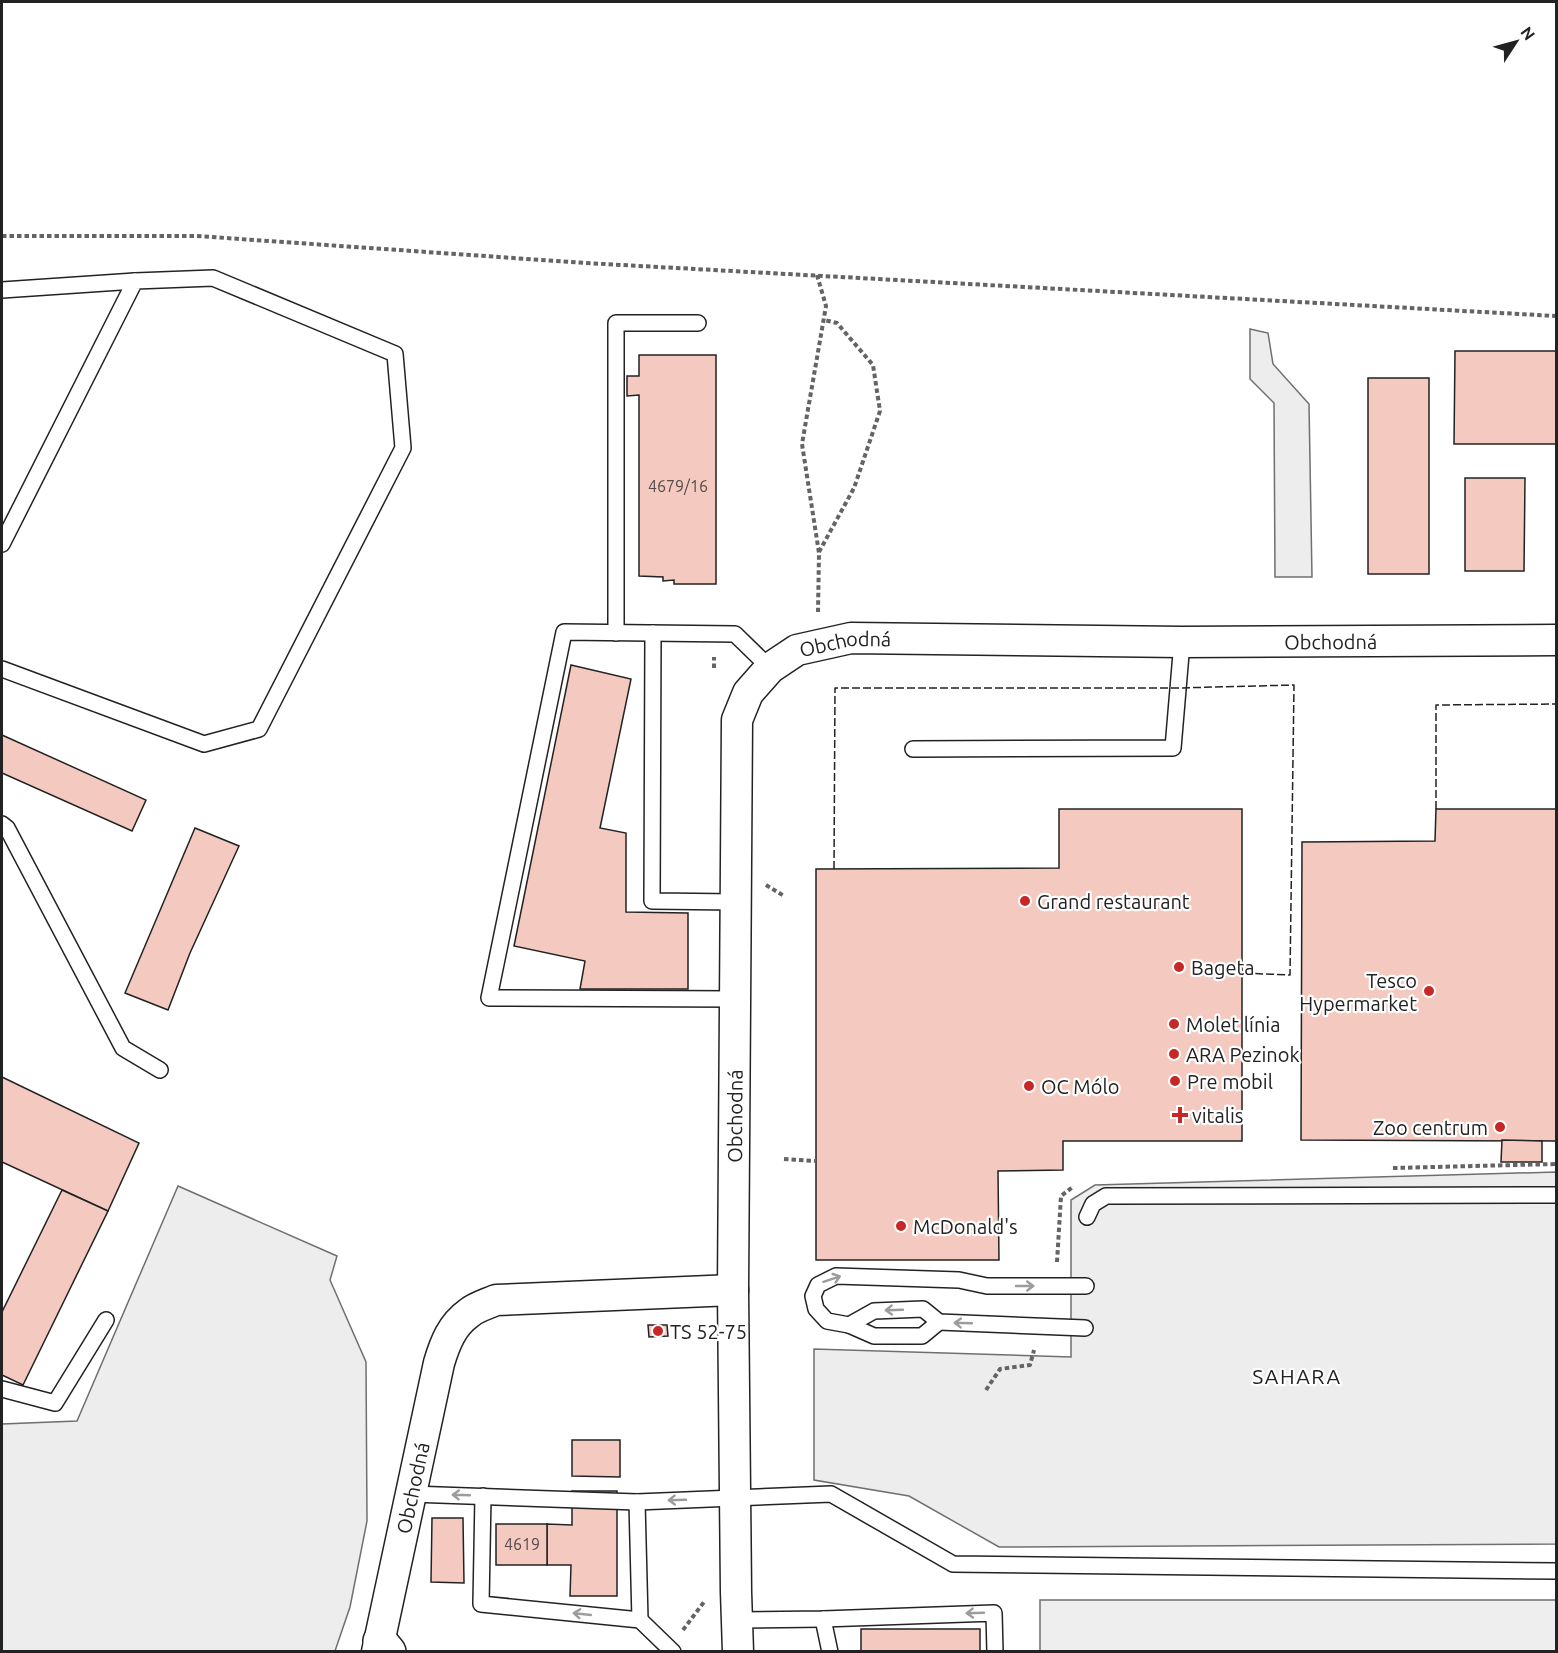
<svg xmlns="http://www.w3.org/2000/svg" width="1558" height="1653" viewBox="0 0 1558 1653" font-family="Ubuntu,sans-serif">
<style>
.green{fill:#eee;stroke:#6f6f6f;stroke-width:1.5}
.parking{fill:#ededed;stroke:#6f6f6f;stroke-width:1.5}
.building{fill:#f3c9c0;stroke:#222;stroke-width:1.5}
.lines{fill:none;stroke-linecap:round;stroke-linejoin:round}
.lane-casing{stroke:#222;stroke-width:18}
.street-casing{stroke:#222;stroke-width:33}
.secondary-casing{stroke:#222;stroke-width:36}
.path{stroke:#646464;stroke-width:4;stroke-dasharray:4.5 3;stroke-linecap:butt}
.lane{stroke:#fff;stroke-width:15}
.street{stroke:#fff;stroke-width:30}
.secondary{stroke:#fff;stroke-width:33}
.fence{stroke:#222;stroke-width:1.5;stroke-dasharray:8 3;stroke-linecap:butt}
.oneway{stroke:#9c9c9c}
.poi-dot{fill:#c62828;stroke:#fff;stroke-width:2}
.labels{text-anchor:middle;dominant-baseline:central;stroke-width:4.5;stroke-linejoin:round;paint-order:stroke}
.number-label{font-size:16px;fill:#564c4a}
.street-label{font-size:20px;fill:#222;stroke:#fff}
.poi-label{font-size:20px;fill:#222;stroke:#fff;text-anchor:start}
.neighbourhood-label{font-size:21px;letter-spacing:1.5px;fill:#222;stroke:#fff}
</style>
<rect width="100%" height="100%" fill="#fff"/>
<rect class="green" x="1040" y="1600" width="516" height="51"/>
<g class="parking">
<polygon points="1250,329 1268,333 1273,364 1309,404 1312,577 1275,577 1274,403 1250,379"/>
<polygon points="1556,1172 1556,1544 999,1547 909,1496 814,1480 814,1349 1071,1357 1071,1200 1095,1185"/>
<polygon points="178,1186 337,1256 330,1280 366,1362 367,1521 350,1607 335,1651 2,1651 2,1424 77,1421"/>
</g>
<g class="building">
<polygon points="1455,351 1556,351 1556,444 1454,444"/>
<polygon points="639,355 716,355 716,584 674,584 674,580 663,581 663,577 639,576 639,395 627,396 627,376 639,376"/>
<rect x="1368" y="378" width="61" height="196"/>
<polygon points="1465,478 1525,478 1524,571 1465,571"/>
<polygon points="571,665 631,679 600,828 626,833 626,912 688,913 688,989 580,989 585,961 514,946"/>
<polygon points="2,735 146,800 132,831 2,773"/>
<polygon points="1059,809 1242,809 1242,1141 1063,1141 1063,1170 998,1171 999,1260 816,1260 816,869 1059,868"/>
<polygon points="1436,809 1556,809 1556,1141 1301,1140 1302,842 1435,841"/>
<polygon points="195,828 239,846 190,953 168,1010 125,993"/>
<polygon points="2,1077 139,1143 108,1211 2,1162"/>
<polygon points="1502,1140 1542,1141 1542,1162 1501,1162"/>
<polygon points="62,1190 108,1211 23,1385 2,1375 2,1312"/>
<polygon points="648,1325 667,1325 668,1336 649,1337"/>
<polygon points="572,1440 620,1440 620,1477 572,1476"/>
<polygon points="572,1491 617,1491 617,1596 570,1596 571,1565 547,1565 547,1524 572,1525"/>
<polygon points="432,1518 463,1518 464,1583 431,1582"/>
<rect x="496" y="1524" width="51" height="41"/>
<rect x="861" y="1629" width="119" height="23"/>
</g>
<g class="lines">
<defs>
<g id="lane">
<polyline points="2,290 135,281"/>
<polyline points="2,544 135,281 213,278 395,354 403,448 259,729 204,744 2,669"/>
<polyline points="616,633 616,323 698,323"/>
<polyline points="653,633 652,901 736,902"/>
<polyline points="913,749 1173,748 1182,642"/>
<polyline points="2,824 7,828 123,1048 160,1070"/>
<polyline points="735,999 489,998 564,632 735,634 770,668"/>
<polyline points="1087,1217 1093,1204 1106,1196 1556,1195"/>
<polyline points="939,1322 922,1336 874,1336 849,1325 827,1321 816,1309 813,1296 818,1285 836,1276 959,1280 987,1286 1086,1286"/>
<polyline points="849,1325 874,1311 923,1309 939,1322 1085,1328"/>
<polyline points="2,1389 55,1403 106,1320"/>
<polyline points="411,1494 637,1502 831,1494 953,1564 1556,1571"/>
<polyline points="483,1496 481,1604 640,1620 673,1652"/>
<polyline points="637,1502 640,1620"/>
<polyline points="823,1619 830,1652"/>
<polyline points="737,1620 823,1619 994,1613 995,1652"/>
</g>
<g id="street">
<path id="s1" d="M 377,1652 L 439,1363 C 445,1343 452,1325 469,1313 C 476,1307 487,1304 496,1300 L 733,1290"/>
<path id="s2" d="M 738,1652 L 736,1592 L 733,1290 L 737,720 L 748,693 L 770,668 L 797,650 L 851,638 L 1182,642 L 1556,640"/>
</g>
<polyline id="secondary" points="380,1641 389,1652"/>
</defs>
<use href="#lane" class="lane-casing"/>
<use href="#street" class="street-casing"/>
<use href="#secondary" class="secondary-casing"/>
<g class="path">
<polyline points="2,236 197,236 585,263 1556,316"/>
<polyline points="817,275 826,306 802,444 819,553 818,612"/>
<polyline points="819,552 854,488 880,411 873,365 837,323 824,320"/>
<polyline points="714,668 714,657"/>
<polyline points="766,885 784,896"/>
<polyline points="784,1159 816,1161"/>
<polyline points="1393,1168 1556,1164"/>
<polyline points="1057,1262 1061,1196 1074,1186"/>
<polyline points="986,1390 1000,1369 1030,1365 1034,1350"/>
<polyline points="683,1630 704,1602"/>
</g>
<use href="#lane" class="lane"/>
<use href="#street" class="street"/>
<use href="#secondary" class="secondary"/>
<g class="fence">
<polyline points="1436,809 1436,705 1556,704"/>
<polyline points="834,869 835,688 1178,688 1294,685 1290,975 1242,973"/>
</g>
</g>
<defs><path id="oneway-shaft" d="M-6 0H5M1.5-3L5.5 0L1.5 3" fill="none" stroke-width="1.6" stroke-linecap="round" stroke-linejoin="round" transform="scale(1.5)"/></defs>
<g class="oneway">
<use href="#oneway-shaft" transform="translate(832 1279) rotate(-19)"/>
<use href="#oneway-shaft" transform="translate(1025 1286)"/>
<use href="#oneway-shaft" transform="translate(894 1310) rotate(178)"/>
<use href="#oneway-shaft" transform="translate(963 1323) rotate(-178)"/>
<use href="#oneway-shaft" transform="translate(461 1495) rotate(-178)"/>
<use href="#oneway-shaft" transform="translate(677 1500) rotate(178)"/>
<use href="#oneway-shaft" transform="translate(975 1613) rotate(178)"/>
<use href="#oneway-shaft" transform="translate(582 1614) rotate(-174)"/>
</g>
<g class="poi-dot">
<circle cx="1025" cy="901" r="6"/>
<circle cx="1179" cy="967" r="6"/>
<circle cx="1429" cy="991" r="6"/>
<circle cx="1174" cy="1024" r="6"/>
<circle cx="1174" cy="1054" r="6"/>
<circle cx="1175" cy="1081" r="6"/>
<circle cx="1029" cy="1086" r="6"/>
<path d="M1177 1106h6v6h6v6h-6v6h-6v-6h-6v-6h6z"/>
<circle cx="1500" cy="1127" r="6"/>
<circle cx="901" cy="1226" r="6"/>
<circle cx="658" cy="1331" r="6"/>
</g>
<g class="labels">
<g class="number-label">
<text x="678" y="486">4679/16</text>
<text x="522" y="1544">4619</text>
</g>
<g class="street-label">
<text stroke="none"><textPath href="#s2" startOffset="1562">Obchodná</textPath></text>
<text stroke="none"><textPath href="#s2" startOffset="1076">Obchodná</textPath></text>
<text stroke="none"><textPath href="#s2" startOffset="536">Obchodná</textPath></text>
<text stroke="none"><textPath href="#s1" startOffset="168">Obchodná</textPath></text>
</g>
<g class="poi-label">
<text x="1037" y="901">Grand restaurant</text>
<text x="1191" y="967">Bageta</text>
<text x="1417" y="980" text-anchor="end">Tesco<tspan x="1417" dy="23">Hypermarket</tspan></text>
<text x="1186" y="1024">Molet línia</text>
<text x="1186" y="1054">ARA Pezinok</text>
<text x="1187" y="1081">Pre mobil</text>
<text x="1041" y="1086">OC Mólo</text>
<text x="1192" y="1115">vitalis</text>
<text x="1488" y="1127" text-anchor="end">Zoo centrum</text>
<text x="913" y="1226">McDonald's</text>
<text x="670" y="1331">TS 52-75</text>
</g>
<g class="neighbourhood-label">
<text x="1297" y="1376">SAHARA</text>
</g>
</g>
<rect width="1558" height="1653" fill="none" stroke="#222222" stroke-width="6"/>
<g transform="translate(1516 42) rotate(54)" stroke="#ffffff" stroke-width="4.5" paint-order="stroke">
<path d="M0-4.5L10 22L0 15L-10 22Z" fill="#222222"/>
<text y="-9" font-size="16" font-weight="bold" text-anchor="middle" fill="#222222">N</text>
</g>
</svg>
